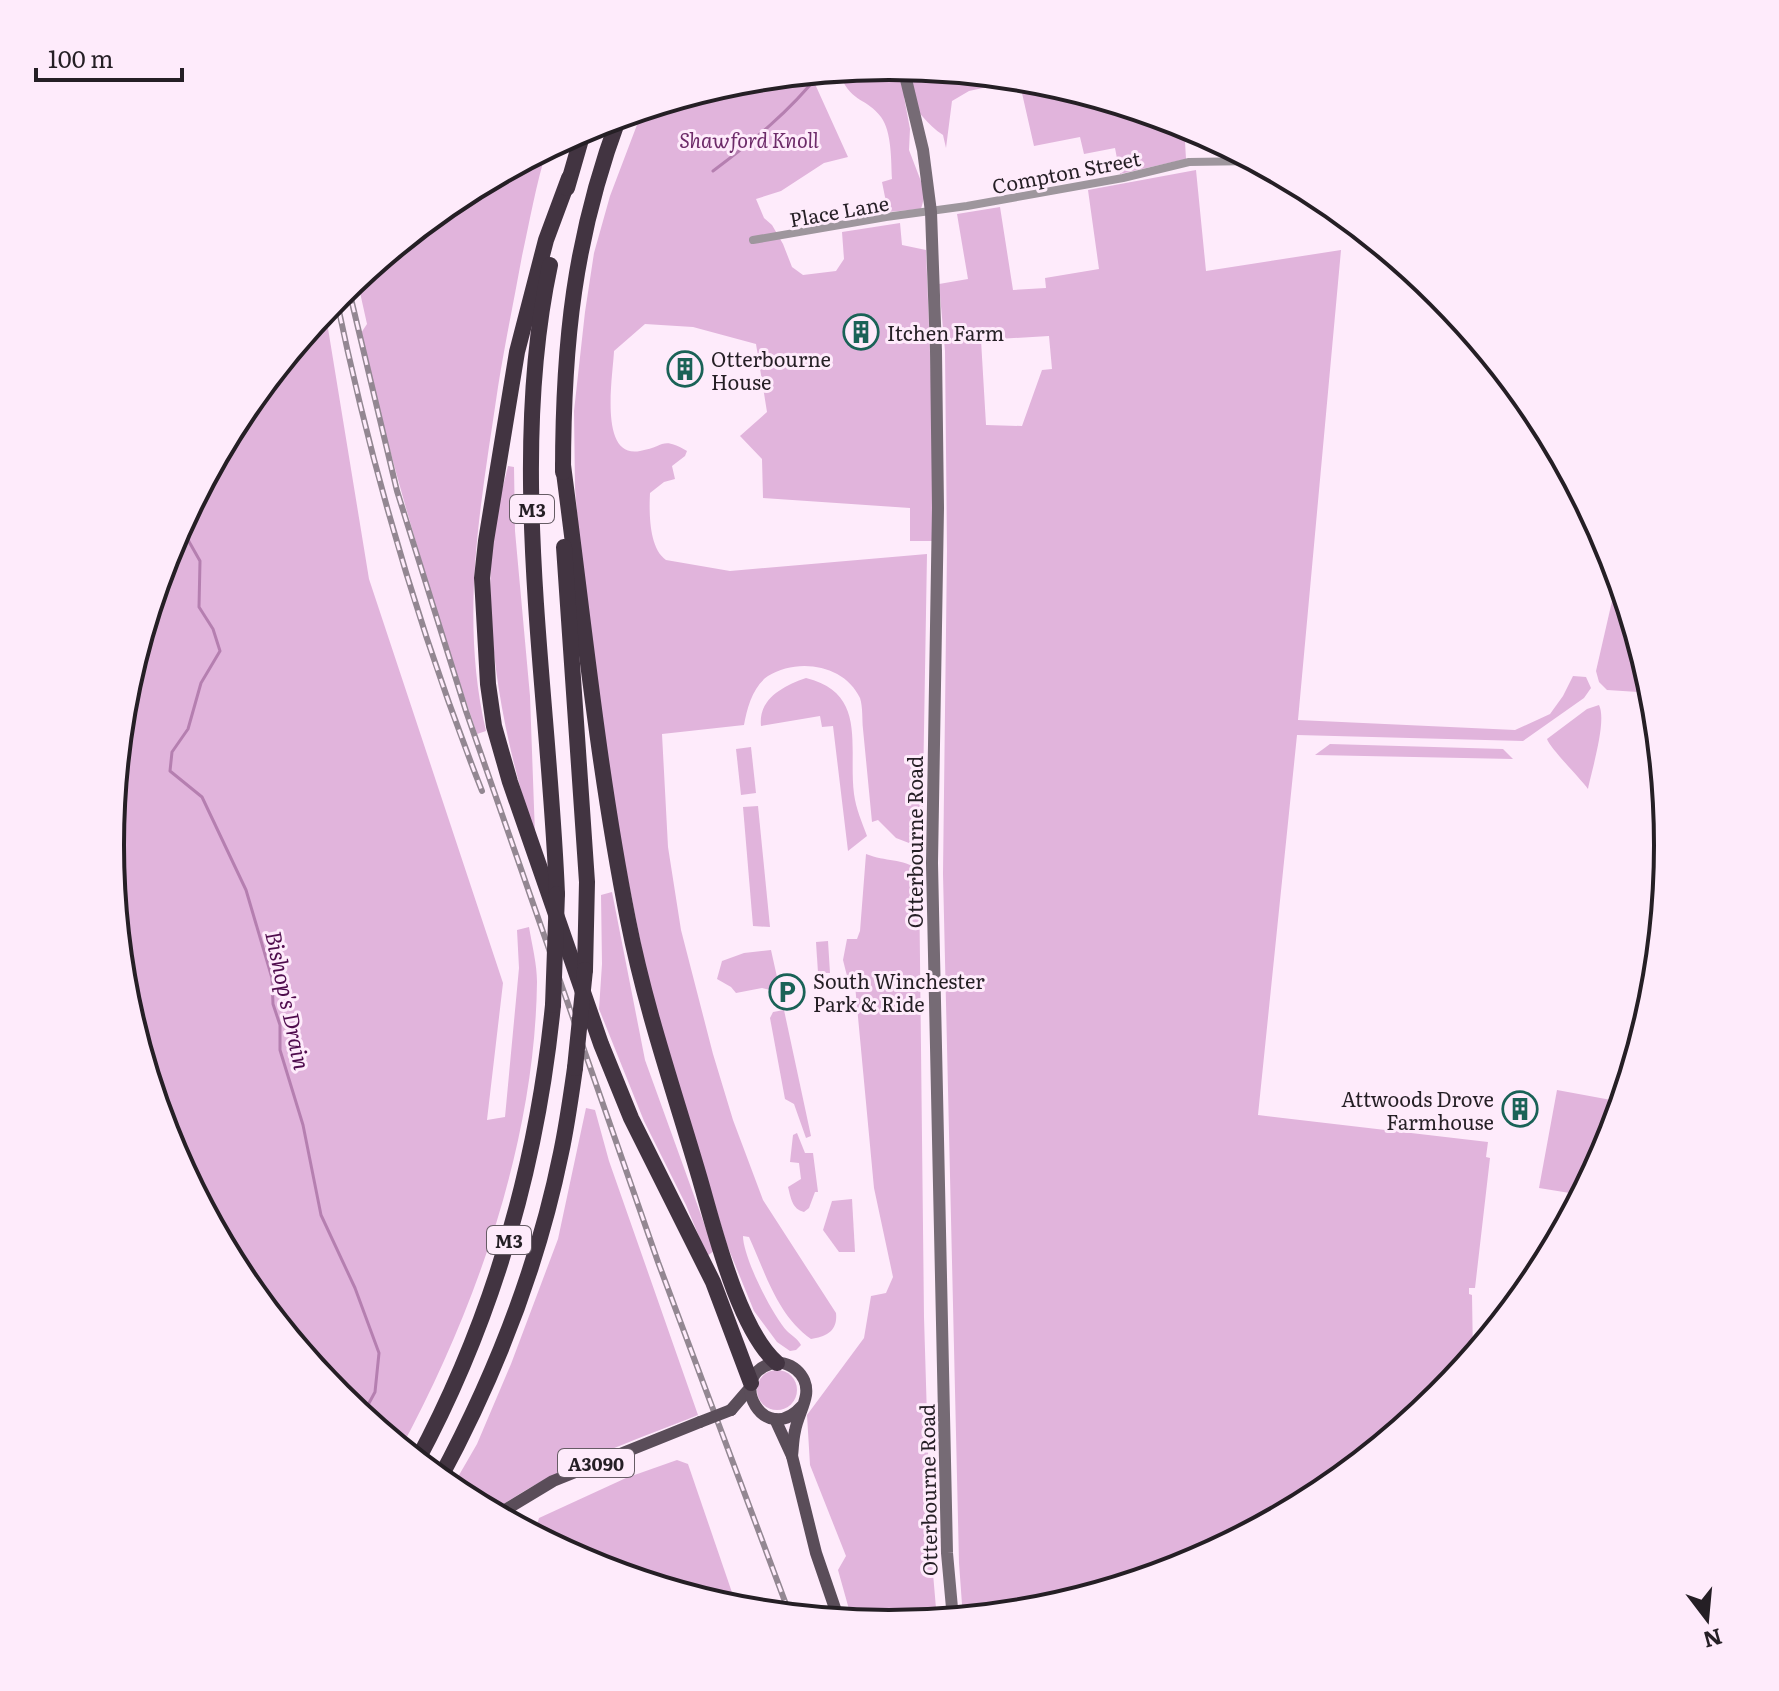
<svg xmlns="http://www.w3.org/2000/svg" width="1779" height="1691" viewBox="0 0 1779 1691" font-family="Literata,serif">
<style>
.green{fill:#e1b4dc;fill-rule:evenodd}
.lines{fill:none;stroke-linecap:round;stroke-linejoin:round}
.stream{stroke:#b57fb0;stroke-width:3}
.street{stroke:#9e969d;stroke-width:8}
.secondary{stroke:#766b75;stroke-width:12}
.primary{stroke:#5a4d59;stroke-width:12}
.highway{stroke:#423441;stroke-width:16}
.rail-casing{stroke:#938792;stroke-width:6}
.rail{stroke:#feebfb;stroke-width:3;stroke-dasharray:9;stroke-linecap:butt}
.primary-bridge{stroke:#5a4d59;stroke-width:12}
.highway-bridge{stroke:#423441;stroke-width:16}
.labels{text-anchor:middle;dominant-baseline:central;stroke-width:6;stroke-linejoin:round;paint-order:stroke}
.shield{fill:#feebfb;stroke:#665c65;stroke-width:2}
.shield-label{font-size:18px;font-weight:bold;fill:#251f25}
.park-label{font-size:20px;font-style:italic;fill:#6d2b69;stroke:#feebfb}
.street-label{font-size:20px;fill:#251f25;stroke:#feebfb}
.poi-label{font-size:20px;fill:#251f25;stroke:#feebfb;text-anchor:start}
.water-label{font-size:22px;font-style:italic;fill:#4f0c4d;stroke:#feebfb}
.rim{fill:none;stroke:#251f25;stroke-width:4}
</style>
<rect width="100%" height="100%" fill="#feebfb"/>
<g class="green">
<path d="M 890,66 L 1042,81 L 1119,104 L 1119,110 L 1135,109 L 1184,124 L 1186,159 L 1120,174 L 1115,148 L 1084,154 L 1080,137 L 1034,146 L 1019,80 L 969,91 L 952,101 L 946,148 L 943,135 C 927,125 918,109 904,97 L 910,129 L 909,150 L 922,184 L 924,198 L 921,209 L 888,212 L 882,182 L 892,179 C 891,161 892,132 881,117 C 867,98 852,103 841,77 L 815,84 L 848,157 L 824,163 L 781,191 L 756,199 L 764,218 L 772,225 L 783,244 L 792,267 L 803,275 L 836,271 L 844,259 L 842,232 L 900,223 L 902,245 L 926,250 L 933,429 L 933,541 L 910,541 L 910,508 L 763,498 L 762,459 L 740,436 L 767,412 L 756,344 L 693,327 L 645,324 L 614,351 C 613,376 598,459 640,451 C 665,447 661,436 687,451 L 685,456 L 672,466 L 675,479 L 664,482 L 650,493 C 649,513 649,548 666,560 L 730,571 L 927,554 L 922,848 L 896,838 L 878,820 L 872,822 C 869,791 866,760 863,729 C 862,720 863,707 860,698 C 845,665 798,657 768,676 C 753,686 747,708 744,725 L 662,734 L 668,847 L 681,930 L 713,1054 L 733,1120 L 763,1200 L 836,1313 C 838,1331 826,1337 811,1339 C 777,1315 766,1274 749,1237 L 743,1236 C 743,1257 772,1315 787,1331 C 792,1336 797,1338 801,1345 L 796,1350 L 790,1351 L 777,1342 L 754,1311 L 727,1245 L 649,985 L 614,809 L 581,561 L 575,488 L 574,411 L 585,312 L 594,253 L 610,196 L 643,109 L 738,81 Z"/>
<path d="M 547,149 C 536,184 530,220 522,256 C 514,300 505,343 498,387 C 481,503 459,615 486,731 L 477,734 C 432,602 392,469 361,333 L 367,324 L 357,279 L 457,197 Z"/>
<path d="M 1196,170 L 1206,271 L 1341,250 L 1298,720 L 1515,730 L 1550,714 L 1563,696 L 1573,676 L 1586,677 L 1591,688 L 1584,698 L 1523,741 L 1297,735 L 1258,1115 L 1488,1142 L 1486,1157 L 1490,1158 L 1475,1288 L 1469,1288 L 1469,1294 L 1472,1295 L 1473,1358 L 1440,1397 L 1322,1494 L 1187,1566 L 1058,1605 L 963,1618 L 959,1563 L 943,874 L 947,550 L 945,351 L 939,284 L 968,279 L 957,214 L 1000,207 L 1013,290 L 1046,288 L 1045,278 L 1099,269 L 1088,190 ZM 1049,336 L 1052,369 L 1042,370 L 1022,426 L 986,425 L 981,340 Z"/>
<path d="M 325,310 L 369,579 L 503,983 L 487,1120 L 505,1117 L 519,968 L 517,930 L 529,927 C 532,945 537,964 537,982 C 535,1141 476,1309 401,1448 L 338,1396 L 241,1278 L 169,1143 L 125,997 L 110,845 L 125,693 L 170,547 L 242,412 Z"/>
<path d="M 508,466 L 514,467 L 515,531 L 530,696 L 535,835 C 503,741 480,619 495,520 C 498,502 504,484 508,466 Z"/>
<polygon points="1618,575 1654,693 1607,690 1599,682 1596,671"/>
<path d="M 806,678 C 868,693 848,747 854,794 C 856,809 862,822 867,836 L 848,851 L 833,726 L 822,727 L 820,716 L 761,726 C 758,699 783,686 806,678 Z"/>
<path d="M 1599,705 C 1607,721 1592,769 1588,789 C 1580,778 1550,748 1547,739 L 1587,709 Z"/>
<polygon points="1330,744 1503,749 1513,759 1315,755"/>
<polygon points="751,747 756,793 741,795 736,749"/>
<polygon points="758,806 770,927 753,926 743,807"/>
<path d="M 866,854 C 886,862 902,858 919,870 L 924,1317 L 931,1550 L 937,1620 L 889,1625 L 852,1620 L 838,1570 L 846,1556 L 810,1465 L 807,1415 L 864,1338 L 871,1296 L 886,1293 L 893,1277 L 874,1188 L 855,985 L 849,984 L 843,960 L 847,939 L 857,939 L 860,931 Z"/>
<polygon points="612,892 645,1060 714,1251 707,1256 686,1205 644,1121 599,1009 602,964 601,895"/>
<polygon points="828,941 830,973 818,973 816,942"/>
<polygon points="771,950 779,986 770,990 762,988 736,993 731,987 717,979 722,961 744,953"/>
<polygon points="784,1010 811,1136 806,1138 794,1104 785,1099 770,1018 773,1012"/>
<polygon points="1557,1090 1622,1102 1609,1144 1572,1214 1576,1194 1539,1188"/>
<path d="M 586,1108 L 595,1110 L 609,1161 L 698,1415 C 626,1444 555,1467 492,1512 L 451,1489 L 477,1444 L 511,1364 L 558,1239 Z"/>
<path d="M 797,1133 L 805,1153 L 813,1153 L 818,1192 L 815,1192 L 809,1208 L 804,1212 C 792,1209 791,1198 788,1187 L 801,1179 L 799,1163 L 790,1162 L 793,1135 Z"/>
<polygon points="852,1199 855,1252 839,1252 823,1230 832,1201"/>
<circle cx="777" cy="1390" r="20"/>
<polygon points="677,1460 688,1464 738,1610 591,1565 534,1535 539,1518 626,1478"/>
</g>
<g class="lines">
<g class="stream">
<path d="M 713,171 C 753,141 789,112 820,73"/>
<polyline points="182,523 183,531 200,561 199,607 213,629 220,651 201,683 188,729 172,752 170,771 202,797 246,890 272,978 273,1004 280,1025 280,1050 303,1125 321,1215 355,1288 379,1353 375,1392 362,1416"/>
</g>
<polyline class="street" points="753,240 886,217 967,206 1123,178 1189,162 1255,161"/>
<polyline class="secondary" points="903,67 923,150 931,212 936,351 938,508 932,863 947,1553 953,1619"/>
<g class="primary">
<polyline points="731,1410 750,1388"/>
<polyline points="775,1419 792,1456 816,1553 839,1620"/>
<path d="M 792,1456 C 793,1448 793,1439 795,1431 C 797,1419 804,1407 806,1395 C 809,1375 789,1358 770,1364 C 726,1378 765,1448 802,1406"/>
<polyline points="497,1515 553,1481 700,1422"/>
</g>
<g class="highway">
<polyline points="569,178 546,240 517,352 486,541 482,578 488,684 494,726 510,782 601,1044 631,1118 713,1282 751,1383"/>
<polyline points="567,188 584,129"/>
<path d="M 550,265 C 507,465 549,690 557,894"/>
<path d="M 563,465 C 583,616 598,769 628,920 C 645,1007 674,1091 699,1176 C 714,1227 738,1329 777,1363"/>
<path d="M 563,472 C 563,343 574,238 619,117"/>
<polyline points="564,547 587,882 585,970"/>
<path d="M 417,1461 C 493,1319 537,1166 553,1005"/>
<path d="M 439,1480 C 494,1378 538,1266 561,1153 C 567,1125 571,1096 575,1068"/>
</g>
<defs>
<g id="rail">
<polyline points="348,286 397,491 466,711 658,1262 790,1615"/>
<path d="M 336,297 C 371,466 419,631 482,791"/>
</g>
</defs>
<use href="#rail" class="rail-casing"/>
<use href="#rail" class="rail"/>
<polyline class="primary-bridge" points="700,1422 731,1410"/>
<g class="highway-bridge">
<polyline points="553,1005 557,894"/>
<polyline points="575,1068 585,970"/>
</g>
</g>
<defs>
<symbol id="building-ring" viewBox="-11 -11 22 22"><circle r="9.5" fill="#feebfb" stroke="#1a6257" stroke-width="1.5"/><path d="M-4-6H4V6H1V3H-1V6H-4ZM-2.5-4.3h1.7v1.8h-1.7ZM.8-4.3h1.7v1.8H.8ZM-2.5-1h1.7V.8h-1.7ZM.8-1h1.7V.8H.8Z" fill="#1a6257"/></symbol>
<symbol id="parking-ring" viewBox="-11 -11 22 22"><circle r="9.5" fill="#feebfb" stroke="#1a6257" stroke-width="1.5"/><path d="M-3.5-5.5H1a3.5 3.5 0 0 1 0 7H-1V5.5H-3.5ZM-1-3.4V-.6H.8a1.4 1.4 0 0 0 0-2.8Z" fill="#1a6257"/></symbol>
</defs>
<g fill-rule="evenodd">
<use href="#building-ring" x="841" y="312" width="40" height="40"/>
<use href="#building-ring" x="665" y="349" width="40" height="40"/>
<use href="#parking-ring" x="767" y="972" width="40" height="40"/>
<use href="#building-ring" x="1500" y="1089" width="40" height="40"/>
</g>
<g class="labels">
<g class="shield">
<rect x="510" y="495" width="44" height="28" rx="6"/>
<rect x="487" y="1226" width="44" height="28" rx="6"/>
<rect x="558" y="1449" width="76" height="28" rx="6"/>
</g>
<g class="shield-label">
<text x="532" y="509">M3</text>
<text x="509" y="1240">M3</text>
<text x="596" y="1463">A3090</text>
</g>
<g class="park-label">
<text x="749" y="139">Shawford Knoll</text>
</g>
<g class="street-label">
<text transform="translate(1066 171) rotate(-11)">Compton Street</text>
<text transform="translate(839 210) rotate(-10)">Place Lane</text>
<text transform="translate(914 842) rotate(-90)">Otterbourne Road</text>
<text transform="translate(927 1490) rotate(-91)">Otterbourne Road</text>
</g>
<g class="poi-label">
<text x="887" y="332">Itchen Farm</text>
<text x="711" y="358">Otterbourne<tspan x="711" dy="23">House</tspan></text>
<text x="813" y="980">South Winchester<tspan x="813" dy="23">Park &amp; Ride</tspan></text>
<text x="1494" y="1098" text-anchor="end">Attwoods Drove<tspan x="1494" dy="23">Farmhouse</tspan></text>
</g>
<g class="water-label">
<text transform="translate(289 1000) rotate(78)">Bishop's Drain</text>
</g>
</g>
<path d="M0 0H1779V1691H0ZM124 845a765 765 0 1 1 1530 0a765 765 0 1 1-1530 0Z" fill="#feebfb" fill-rule="evenodd"/>
<path class="rim" d="M124 845a765 765 0 1 1 1530 0a765 765 0 1 1-1530 0Z"/>
<g transform="translate(1707 1619) rotate(164)" stroke="#feebfb" stroke-width="6" paint-order="stroke">
<path d="M0-6L14 30L0 20L-14 30Z" fill="#251f25"/>
<text y="-12" font-size="22" font-weight="bold" text-anchor="middle" fill="#251f25">N</text>
</g>
<path d="M36 68v12h146v-12" fill="none" stroke="#251f25" stroke-width="4"/>
<text x="48" y="68" font-size="24" fill="#251f25" stroke="#feebfb" stroke-width="6" paint-order="stroke">100 m</text>
</svg>
